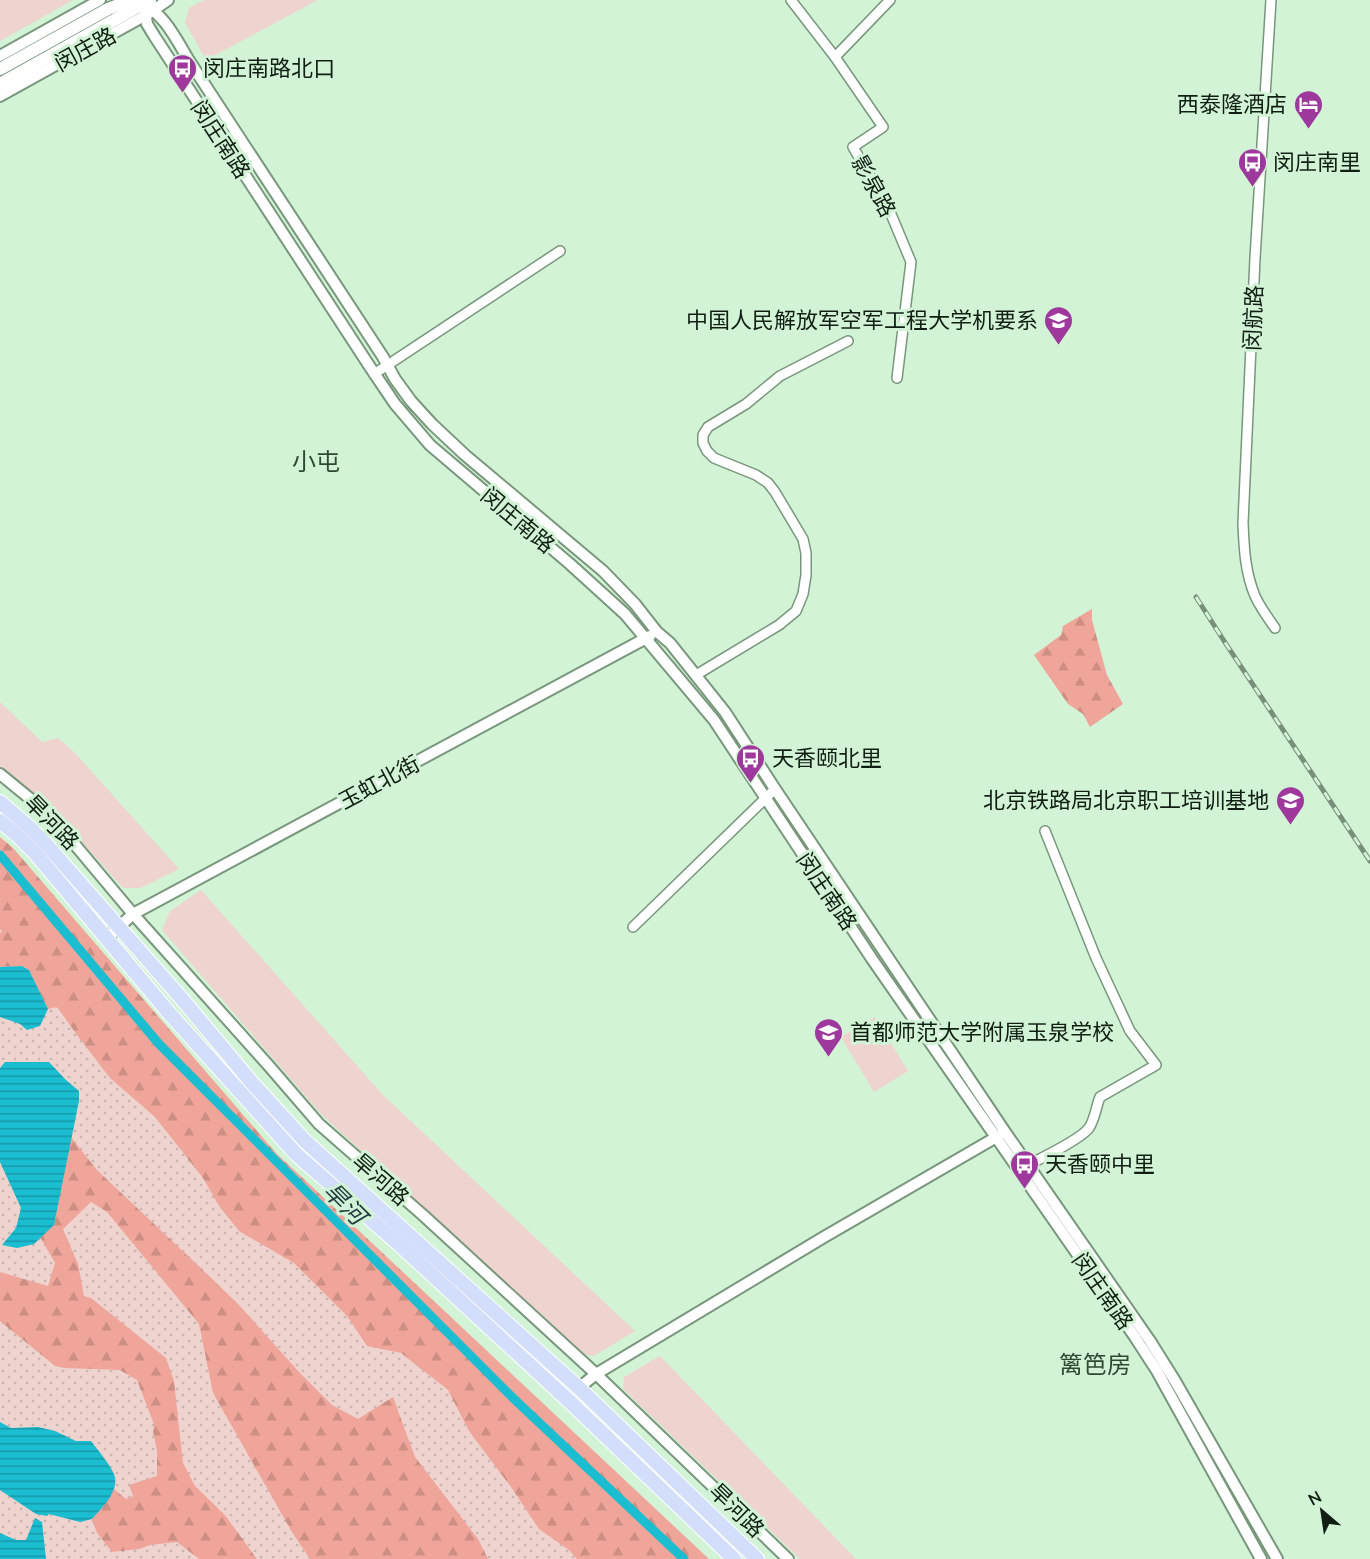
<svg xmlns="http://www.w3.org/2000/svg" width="1370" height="1559" viewBox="0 0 1370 1559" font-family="Mulish,'Noto Sans SC',sans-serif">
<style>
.grass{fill:url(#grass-dots)}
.forest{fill:url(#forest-firs)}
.green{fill:#eed3cf}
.water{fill:url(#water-rules)}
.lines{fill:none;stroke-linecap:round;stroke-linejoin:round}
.canal{stroke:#1bbdd0;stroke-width:9}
.minor-casing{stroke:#78977c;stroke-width:12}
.tertiary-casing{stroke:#78977c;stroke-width:14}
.secondary-casing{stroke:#78977c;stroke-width:15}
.primary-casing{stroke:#fff;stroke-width:16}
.minor{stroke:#fff;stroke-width:9}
.tertiary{stroke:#fff;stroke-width:10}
.secondary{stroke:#fff;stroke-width:12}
.primary{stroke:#d3defb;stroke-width:14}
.rail-casing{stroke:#788f7a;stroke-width:5}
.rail{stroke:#d2f3d5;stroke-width:3;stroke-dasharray:9;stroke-linecap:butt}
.labels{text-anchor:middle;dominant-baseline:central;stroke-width:6;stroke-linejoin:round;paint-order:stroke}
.street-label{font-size:22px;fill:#111e13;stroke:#d2f3d5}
.poi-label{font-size:22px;fill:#111e13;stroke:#d2f3d5;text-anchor:start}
.neighbourhood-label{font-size:24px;fill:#2c4931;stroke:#d2f3d5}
.water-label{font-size:24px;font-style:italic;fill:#213f43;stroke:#d2f3d5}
</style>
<defs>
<pattern id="grass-dots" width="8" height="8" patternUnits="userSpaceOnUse" patternTransform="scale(1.5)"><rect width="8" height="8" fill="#eed3cf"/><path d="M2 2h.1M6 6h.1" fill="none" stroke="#cbb5b1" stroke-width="1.8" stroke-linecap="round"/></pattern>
<pattern id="forest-firs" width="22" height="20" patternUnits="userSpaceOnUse" patternTransform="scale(1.5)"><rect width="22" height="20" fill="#f0a59a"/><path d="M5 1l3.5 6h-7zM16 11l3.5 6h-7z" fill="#cd8e84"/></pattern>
<pattern id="water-rules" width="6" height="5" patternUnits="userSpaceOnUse" patternTransform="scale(1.5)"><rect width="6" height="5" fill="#1bbdd0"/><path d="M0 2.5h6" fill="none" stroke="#1799a8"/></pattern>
</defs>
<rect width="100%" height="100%" fill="#d2f3d5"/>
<polygon class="grass" points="0,865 653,1559 0,1559"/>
<g class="forest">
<polygon points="1092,609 1092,620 1107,675 1123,704 1090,727 1083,714 1068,704 1034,655 1061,635 1063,626"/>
<polygon points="0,837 13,848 276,1153 709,1559 577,1559 569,1550 539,1529 511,1487 469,1431 448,1390 401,1353 367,1346 347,1316 294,1263 239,1231 219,1206 203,1178 155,1117 110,1078 77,1035 57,1007 48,1009 29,970 22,966 0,967 0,933 2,932 0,929"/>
<polygon points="71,1137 97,1170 206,1273 239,1305 299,1372 332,1405 358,1419 393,1397 415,1457 478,1539 488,1559 310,1559 292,1532 213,1393 199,1324 107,1212 91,1202 63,1229 78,1264 84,1296 91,1298 166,1358 174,1381 183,1463 195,1486 225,1515 257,1559 199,1559 177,1542 150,1545 139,1549 112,1552 97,1533 92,1519 105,1504 114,1489 126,1499 133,1496 129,1485 157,1476 157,1451 153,1431 154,1424 137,1380 120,1370 64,1368 55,1366 0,1321 0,1272 48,1286 55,1263 40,1237 54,1225"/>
</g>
<g class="green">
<polygon points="0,0 73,0 0,41"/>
<polygon points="204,0 318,0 206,60 185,23 189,8"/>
<polygon points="0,702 42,742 58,738 74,752 179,869 141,888 123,888 56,813 0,770"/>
<polygon points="201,890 383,1095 635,1331 594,1356 583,1354 321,1114 162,930 170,911"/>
<polygon points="875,1017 908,1071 874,1092 841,1037"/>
<polygon points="660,1356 856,1559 800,1559 623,1389 624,1377"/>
</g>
<g class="water">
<polygon points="22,966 29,970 48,1009 40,1026 27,1030 20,1024 0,1017 0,967"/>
<polygon points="5,1062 49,1062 66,1080 79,1091 79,1101 54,1225 34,1244 17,1248 2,1245 16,1228 21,1208 0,1162 0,1068"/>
<path d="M 0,1422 L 11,1428 L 38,1427 L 55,1431 L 76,1441 L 91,1441 C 97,1449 113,1468 115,1477 C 118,1493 101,1509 92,1519 L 80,1522 L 49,1514 L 47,1516 L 36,1514 L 0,1490 Z"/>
<polygon points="35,1518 42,1522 46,1559 0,1559 0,1533 16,1540 26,1540"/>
</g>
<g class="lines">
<polyline class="canal" points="0,855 159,1044 514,1399 684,1559"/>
<defs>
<g id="minor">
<polyline points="791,0 835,57 883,127 853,147 888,207 911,262 897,378"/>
<path d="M 1271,0 L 1255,258 L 1243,523 C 1244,548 1245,572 1255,596 C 1260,607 1268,618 1275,628"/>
<polyline points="835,57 890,0"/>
<polyline points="374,374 560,251"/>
<polyline points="696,675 779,625 796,611 803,594 806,575 806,553 803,539 775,492 768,483 756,475 714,458 707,451 703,443 703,435 708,427 746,404 780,376 848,341"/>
<polyline points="633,927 775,789"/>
<path d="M 1028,1165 C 1042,1158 1081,1139 1089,1128 C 1095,1119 1096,1107 1100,1097 L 1156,1065 L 1130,1031 L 1096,958 L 1045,831"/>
</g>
<g id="tertiary">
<path d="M 138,0 C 163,13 174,35 188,59 L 383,357 L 395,379 L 411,401 L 432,424 L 465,455 L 603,571 L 635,604 L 657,632 L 670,643 L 725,712 L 775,789 L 1005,1132 L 1150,1341 L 1175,1381 L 1277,1559"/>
<polyline points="144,3 147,24 155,37 370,367 395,404 430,445 570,564 625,614 714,720 872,959 1135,1337 1157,1371 1261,1559"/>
<polyline points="0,56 100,0"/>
<polyline points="0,96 146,15 168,0"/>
<polyline points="0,774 50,815 133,914 269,1066 319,1124 424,1216 596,1374 788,1559"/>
<polyline points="106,939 133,914 650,636"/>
<polyline points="579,1388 596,1374 824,1237 1000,1135"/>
</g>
<g id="secondary">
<polyline points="0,69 108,9 131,0"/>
<polyline points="0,84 150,0"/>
</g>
<g id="primary">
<polyline points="0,802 29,827 45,843 182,999 253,1084 305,1141 579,1388 757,1559"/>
<polyline points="0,821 19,837 35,853 169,1013 296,1154 402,1247 570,1402 734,1559"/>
</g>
</defs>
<use href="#minor" class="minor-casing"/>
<use href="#tertiary" class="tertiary-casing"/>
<use href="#secondary" class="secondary-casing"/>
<use href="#primary" class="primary-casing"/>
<use href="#minor" class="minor"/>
<use href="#tertiary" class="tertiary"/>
<use href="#secondary" class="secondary"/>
<use href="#primary" class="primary"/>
<defs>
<polyline id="rail" points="1196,597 1226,644 1370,861"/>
</defs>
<use href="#rail" class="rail-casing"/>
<use href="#rail" class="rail"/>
</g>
<defs>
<symbol id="bus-pin" viewBox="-11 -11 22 30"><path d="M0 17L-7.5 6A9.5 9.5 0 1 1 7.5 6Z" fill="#9e389d" stroke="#d2f3d5"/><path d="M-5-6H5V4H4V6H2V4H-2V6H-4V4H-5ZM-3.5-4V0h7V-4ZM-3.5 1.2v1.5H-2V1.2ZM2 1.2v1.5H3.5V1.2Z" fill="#fff"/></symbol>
<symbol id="hotel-pin" viewBox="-11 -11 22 30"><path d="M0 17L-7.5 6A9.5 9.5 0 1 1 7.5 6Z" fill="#9e389d" stroke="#d2f3d5"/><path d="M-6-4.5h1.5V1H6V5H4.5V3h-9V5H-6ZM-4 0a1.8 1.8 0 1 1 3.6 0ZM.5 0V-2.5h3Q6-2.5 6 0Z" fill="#fff"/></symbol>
<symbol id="university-pin" viewBox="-11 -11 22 30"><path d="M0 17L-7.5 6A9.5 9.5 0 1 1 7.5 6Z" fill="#9e389d" stroke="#d2f3d5"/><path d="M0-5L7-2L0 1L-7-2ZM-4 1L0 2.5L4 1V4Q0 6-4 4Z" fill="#fff"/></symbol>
<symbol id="school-pin" viewBox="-11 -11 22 30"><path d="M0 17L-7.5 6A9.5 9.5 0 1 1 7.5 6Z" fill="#9e389d" stroke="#d2f3d5"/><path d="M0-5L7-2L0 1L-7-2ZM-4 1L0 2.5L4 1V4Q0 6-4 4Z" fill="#fff"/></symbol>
</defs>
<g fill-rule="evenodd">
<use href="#bus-pin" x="166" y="52" width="33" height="45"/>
<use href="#hotel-pin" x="1292" y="88" width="33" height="45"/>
<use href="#bus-pin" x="1236" y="146" width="33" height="45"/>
<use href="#university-pin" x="1042" y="304" width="33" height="45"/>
<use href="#bus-pin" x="734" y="742" width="33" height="45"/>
<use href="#school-pin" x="1274" y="784" width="33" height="45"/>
<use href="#school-pin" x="812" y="1016" width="33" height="45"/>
<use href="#bus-pin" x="1008" y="1148" width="33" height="45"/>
</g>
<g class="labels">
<g class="street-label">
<text transform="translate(85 49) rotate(-29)">闵庄路</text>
<text transform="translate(221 139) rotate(57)">闵庄南路</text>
<text transform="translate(874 186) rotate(61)">影泉路</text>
<text transform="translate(1253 318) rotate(-88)">闵航路</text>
<text transform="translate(518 520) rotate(40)">闵庄南路</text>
<text transform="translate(379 782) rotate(-28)">玉虹北街</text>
<text transform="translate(52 822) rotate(46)">旱河路</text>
<text transform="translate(827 891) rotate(56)">闵庄南路</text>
<text transform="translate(381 1179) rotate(41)">旱河路</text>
<text transform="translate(1103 1291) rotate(55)">闵庄南路</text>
<text transform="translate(737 1510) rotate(44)">旱河路</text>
</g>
<g class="poi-label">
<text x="203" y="68">闵庄南路北口</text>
<text x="1287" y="104" text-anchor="end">西泰隆酒店</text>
<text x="1273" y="162">闵庄南里</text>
<text x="1038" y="320" text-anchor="end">中国人民解放军空军工程大学机要系</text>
<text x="772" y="758">天香颐北里</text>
<text x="1269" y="800" text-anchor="end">北京铁路局北京职工培训基地</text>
<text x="850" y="1032">首都师范大学附属玉泉学校</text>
<text x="1045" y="1164">天香颐中里</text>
</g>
<g class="neighbourhood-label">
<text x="316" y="461">小屯</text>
<text x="1095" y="1364">篱笆房</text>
</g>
<g class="water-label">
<text transform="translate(345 1203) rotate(45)">旱河</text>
</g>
</g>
<g transform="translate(1322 1511) rotate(331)" stroke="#d2f3d5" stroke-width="4.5" paint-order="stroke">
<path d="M0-4.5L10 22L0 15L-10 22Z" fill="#111e13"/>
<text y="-9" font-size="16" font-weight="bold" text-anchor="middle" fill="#111e13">N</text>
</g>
</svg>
